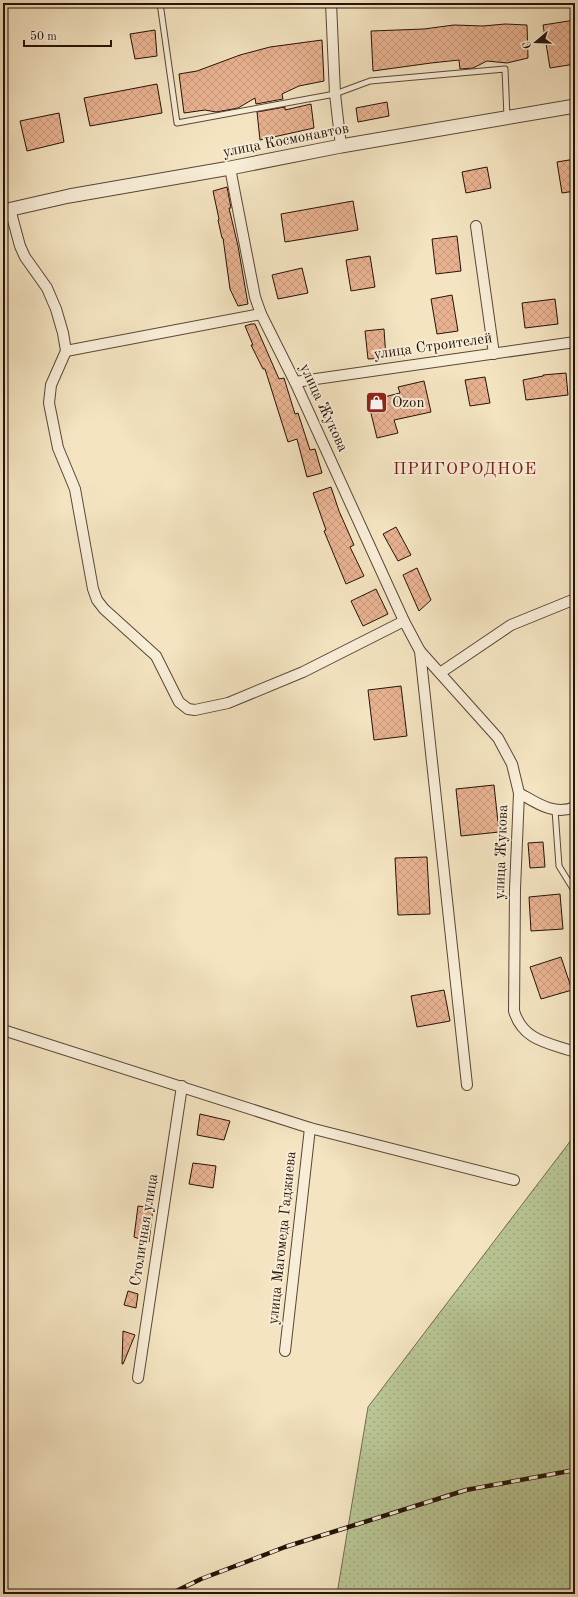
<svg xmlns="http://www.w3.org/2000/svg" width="578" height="1597" viewBox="0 0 578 1597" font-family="'Old Standard TT',serif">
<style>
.grass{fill:url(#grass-dots);stroke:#706c4e}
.building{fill:url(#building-cross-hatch);stroke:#261208}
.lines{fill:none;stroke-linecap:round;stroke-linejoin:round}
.service-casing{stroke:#5a4636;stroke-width:7}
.minor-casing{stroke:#5a4636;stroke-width:12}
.tertiary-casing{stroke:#5a4636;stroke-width:15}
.service{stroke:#f8edd7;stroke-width:5}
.minor{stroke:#f8edd7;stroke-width:10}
.tertiary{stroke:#f8edd7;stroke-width:13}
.rail-casing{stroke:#261208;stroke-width:4.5}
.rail{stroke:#f8edd7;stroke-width:3;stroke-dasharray:9;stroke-linecap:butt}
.labels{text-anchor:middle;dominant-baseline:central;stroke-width:4;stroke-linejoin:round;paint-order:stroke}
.street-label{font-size:15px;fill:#261208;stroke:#f8edd7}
.poi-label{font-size:15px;fill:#261208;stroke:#f8edd7;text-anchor:start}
.quarter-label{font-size:17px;letter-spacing:1px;fill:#7a1f14;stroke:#f8edd7}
</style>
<defs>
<pattern id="grass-dots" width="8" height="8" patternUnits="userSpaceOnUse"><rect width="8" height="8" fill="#b9c594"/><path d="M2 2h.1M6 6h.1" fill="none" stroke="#9fa87e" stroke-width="1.8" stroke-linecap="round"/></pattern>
<pattern id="building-cross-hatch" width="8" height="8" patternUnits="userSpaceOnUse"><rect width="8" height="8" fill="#e9b391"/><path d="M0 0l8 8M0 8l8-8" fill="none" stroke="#c8997c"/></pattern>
</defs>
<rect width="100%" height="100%" fill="#f4e4c1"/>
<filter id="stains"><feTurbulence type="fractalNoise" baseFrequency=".005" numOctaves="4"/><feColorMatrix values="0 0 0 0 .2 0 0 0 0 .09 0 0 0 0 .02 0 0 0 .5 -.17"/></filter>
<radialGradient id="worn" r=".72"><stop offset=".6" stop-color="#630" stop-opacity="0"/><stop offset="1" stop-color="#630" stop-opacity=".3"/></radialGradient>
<polygon class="grass" points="575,1135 575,1594 337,1594 368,1407"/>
<g class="building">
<polygon points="575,20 575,64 550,68 543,25"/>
<polygon points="505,24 527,25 528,58 507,63 487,61 473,68 460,69 459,60 431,63 373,71 371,31 424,29 454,25 483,26"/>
<polygon points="155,30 157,56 135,59 130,34"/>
<polygon points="322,40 324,81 299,86 282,94 283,99 256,104 255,98 238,108 216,112 205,110 184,113 179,74 197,71 240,55 270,47"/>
<polygon points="157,84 162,113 90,126 84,98"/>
<polygon points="387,102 389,116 358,122 356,108"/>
<polygon points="311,104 314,128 260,140 257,112 285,107 285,110"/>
<polygon points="59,113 64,142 27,151 20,121"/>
<polygon points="575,159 575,191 562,193 557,162"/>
<polygon points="487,167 491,188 466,193 462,172"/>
<polygon points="227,187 231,208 229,208 238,246 248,304 238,306 230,289 223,238 222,238 218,220 219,219 213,191"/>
<polygon points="353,201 358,230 285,242 281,214"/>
<polygon points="457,236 461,271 436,274 432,239"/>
<polygon points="370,256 375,287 351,291 346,260"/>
<polygon points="302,268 308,293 278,299 272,275"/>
<polygon points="452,295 458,331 437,334 431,299"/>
<polygon points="555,299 558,324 525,328 522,303"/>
<polygon points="251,324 255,324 279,379 284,378 295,414 298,413 310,450 315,449 322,473 307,477 297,439 288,442 265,369 263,369 251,345 253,345 245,326"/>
<polygon points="384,329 386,358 368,359 365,331"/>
<polygon points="566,373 568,395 526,400 523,380 543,376 543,375"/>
<polygon points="485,377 490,403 470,406 465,380"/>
<polygon points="424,381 431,412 394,420 398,433 377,438 368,401 400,393 398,387"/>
<polygon points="331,487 339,511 354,545 350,547 364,576 346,584 324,531 326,530 313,493"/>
<polygon points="396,527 411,555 398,561 383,534"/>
<polygon points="417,568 431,600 419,611 403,575"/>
<polygon points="376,589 388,614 363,626 351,601"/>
<polygon points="401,686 407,736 374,740 368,690"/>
<polygon points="494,785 499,832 461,836 456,789"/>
<polygon points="543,842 545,867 530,868 528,843"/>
<polygon points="427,857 430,914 398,915 395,858"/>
<polygon points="560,894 563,929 531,931 529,897"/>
<polygon points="561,957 572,990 541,999 530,967"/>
<polygon points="444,990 450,1021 417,1027 411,996"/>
<polygon points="200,1114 230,1121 224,1140 197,1135"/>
<polygon points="193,1163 216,1166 213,1188 189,1184"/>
<polygon points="138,1206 153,1208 149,1242 134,1237"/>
<polygon points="128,1291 138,1294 136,1308 124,1305"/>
<polygon points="123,1331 135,1335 123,1364 122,1364"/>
</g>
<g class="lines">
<defs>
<g id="service">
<polyline points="160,3 177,123 335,94 370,81 505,69 507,117"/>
<polyline points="555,810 559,866 575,892"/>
</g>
<g id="minor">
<polyline points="331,3 335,94 341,146"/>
<path d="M 230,168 L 255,297 L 261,314 L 295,382 L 404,621 L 420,651 L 498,738 L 512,764 L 519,793 L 515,889 L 514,1011 C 523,1041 549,1043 575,1052"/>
<polyline points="10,209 20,246 25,257 47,288 56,309 63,333 66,351 51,385 49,403 58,448 75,489 93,589 97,600 104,609 156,656 179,702 188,709 195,710 228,703 303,672 404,621"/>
<polyline points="476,226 494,354"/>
<polyline points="66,351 261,314"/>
<polyline points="295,382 575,342"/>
<polyline points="420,651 467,1085"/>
<polyline points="440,673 511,625 575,599"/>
<path d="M 519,793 C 537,803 554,816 575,807"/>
<polyline points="3,1030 310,1128 514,1180"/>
<polyline points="285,1351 310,1128"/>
<polyline points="138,1378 182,1086"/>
</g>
<polyline id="tertiary" points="3,211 69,196 230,168 341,146 575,106"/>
</defs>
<use href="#service" class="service-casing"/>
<use href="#minor" class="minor-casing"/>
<use href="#tertiary" class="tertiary-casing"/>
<use href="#service" class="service"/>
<use href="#minor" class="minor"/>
<use href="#tertiary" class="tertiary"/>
<defs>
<polyline id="rail" points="170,1594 201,1579 285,1547 466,1490 575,1470"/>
</defs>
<use href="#rail" class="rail-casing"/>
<use href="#rail" class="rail"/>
</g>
<defs>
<symbol id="shop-square" viewBox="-11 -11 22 22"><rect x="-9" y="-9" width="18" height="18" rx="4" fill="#8f2418" stroke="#f8edd7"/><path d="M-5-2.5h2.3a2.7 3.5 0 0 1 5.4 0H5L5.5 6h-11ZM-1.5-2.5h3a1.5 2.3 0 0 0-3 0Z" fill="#fff"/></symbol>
</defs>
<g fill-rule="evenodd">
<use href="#shop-square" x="364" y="390" width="25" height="25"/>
</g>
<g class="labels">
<g class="street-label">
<text transform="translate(286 141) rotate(-11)">улица Космонавтов</text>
<text transform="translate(433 347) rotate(-8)">улица Строителей</text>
<text transform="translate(323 408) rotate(65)">улица Жукова</text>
<text transform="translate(502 852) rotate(-88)">улица Жукова</text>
<text transform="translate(145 1230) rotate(-81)">Столичная улица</text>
<text transform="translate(283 1238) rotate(-84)">улица Магомеда Гаджиева</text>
</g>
<g class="poi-label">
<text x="392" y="403">Ozon</text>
</g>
<g class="quarter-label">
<text x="465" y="469">ПРИГОРОДНОЕ</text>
</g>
</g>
<rect width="578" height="1597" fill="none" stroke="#f4e4c1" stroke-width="16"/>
<rect x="4" y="4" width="570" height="1589" fill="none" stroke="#261208" stroke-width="2"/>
<rect x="8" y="8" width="562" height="1581" fill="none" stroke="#261208"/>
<g transform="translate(536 42) rotate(251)" stroke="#f8edd7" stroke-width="3" paint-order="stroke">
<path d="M0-3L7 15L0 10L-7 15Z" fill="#261208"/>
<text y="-6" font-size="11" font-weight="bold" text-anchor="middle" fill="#261208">С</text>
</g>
<path d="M24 40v6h87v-6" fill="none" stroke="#261208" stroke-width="2"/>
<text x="30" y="40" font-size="12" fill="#261208" stroke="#f8edd7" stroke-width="3" paint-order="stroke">50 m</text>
<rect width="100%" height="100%" filter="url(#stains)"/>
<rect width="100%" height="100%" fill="url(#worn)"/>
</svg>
